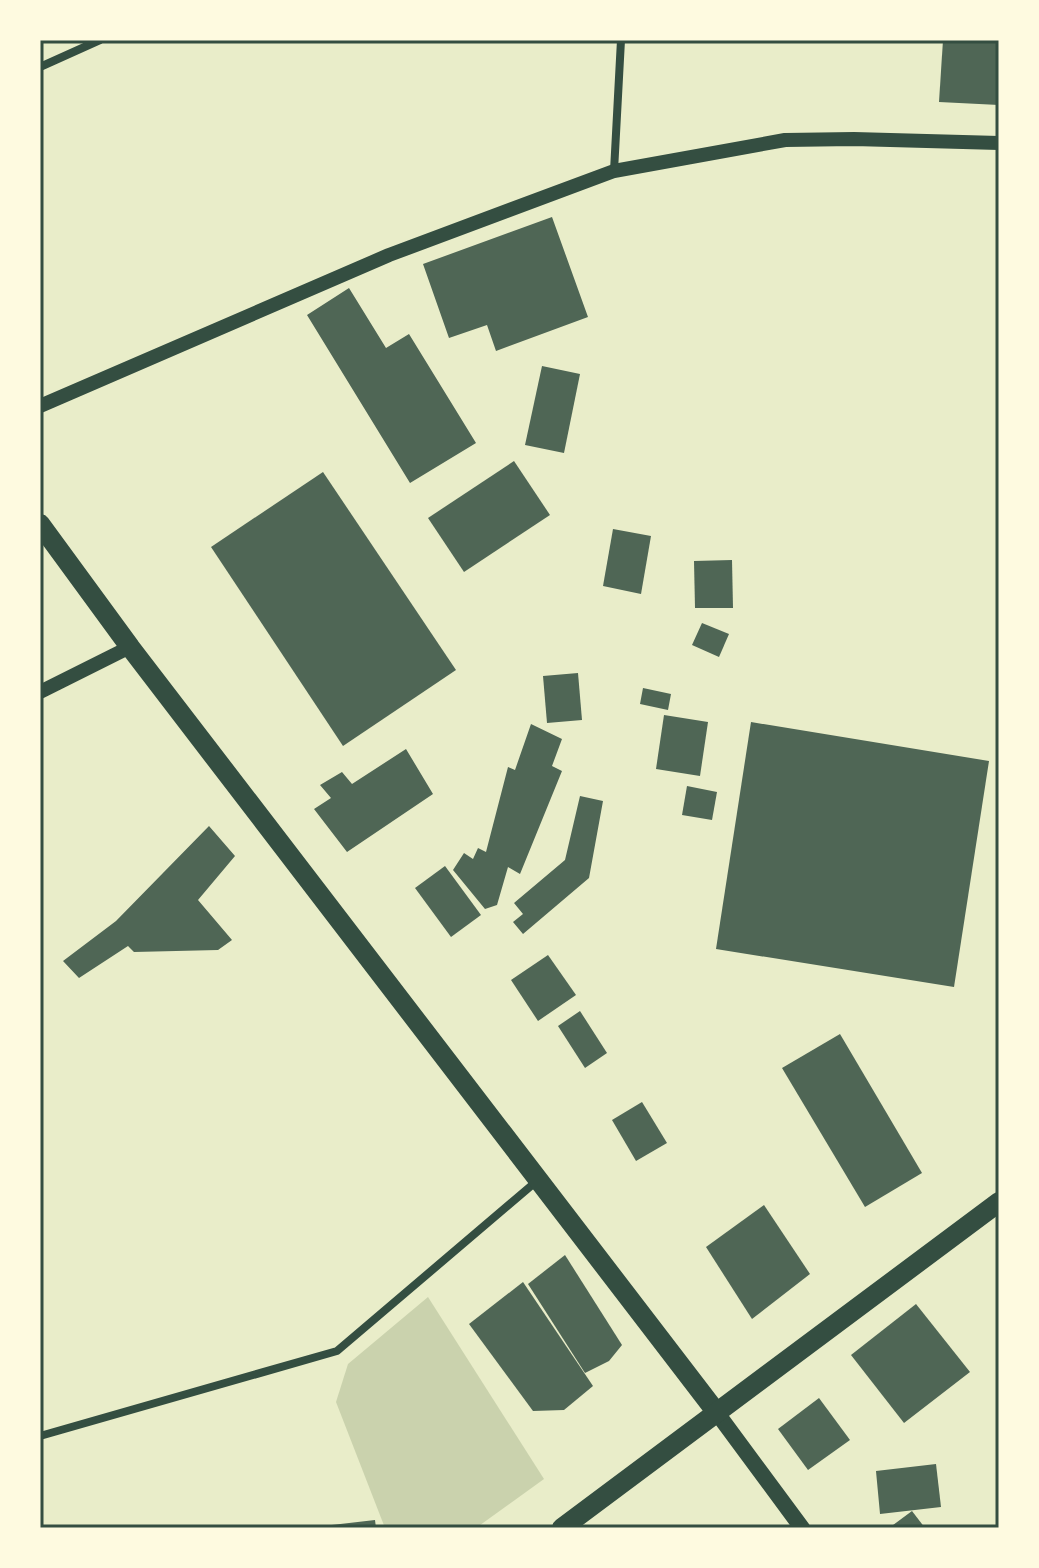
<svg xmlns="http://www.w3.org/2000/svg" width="1039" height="1568" viewBox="0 0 1039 1568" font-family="Overpass,sans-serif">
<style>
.green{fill:#cad2ad}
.building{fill:#4f6655}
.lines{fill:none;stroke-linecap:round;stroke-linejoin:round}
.minor{stroke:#344e41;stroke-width:8}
.tertiary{stroke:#344e41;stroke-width:14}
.secondary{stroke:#344e41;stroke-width:16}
.primary{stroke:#344e41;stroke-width:20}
.neatline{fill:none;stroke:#344e41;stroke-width:3}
</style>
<rect width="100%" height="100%" fill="#e9edc9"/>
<polygon class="green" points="428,1297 544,1479 476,1528 385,1528 336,1402 348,1364"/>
<g class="building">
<polygon points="943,40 999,40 999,105 939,102"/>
<polygon points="552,217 588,317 496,351 487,325 449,338 423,264"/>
<polygon points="349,288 386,348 409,334 476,443 410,483 307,315"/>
<polygon points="542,366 580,374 564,453 525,445"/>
<polygon points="514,461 550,515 464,572 428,518"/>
<polygon points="323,472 456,670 343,746 211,547"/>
<polygon points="613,529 651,536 641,594 603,586"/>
<polygon points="732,560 733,608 695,608 694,561"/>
<polygon points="702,623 729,634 719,657 692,645"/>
<polygon points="578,673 582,720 547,723 543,676"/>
<polygon points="643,688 671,694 668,710 640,704"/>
<polygon points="664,715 708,722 700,776 656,769"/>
<polygon points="751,722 989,761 954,987 716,949"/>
<polygon points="531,724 562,739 552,766 562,771 520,874 508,867 497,905 485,909 453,870 464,853 473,859 478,848 486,852 508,767 515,770"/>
<polygon points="406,749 433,794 347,852 314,809 331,798 320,785 342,772 352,784"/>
<polygon points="687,786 717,792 712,820 682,815"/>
<polygon points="580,796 603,801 589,878 523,934 513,922 523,914 514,903 565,860"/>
<polygon points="209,826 235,856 198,900 232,940 218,950 134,952 128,946 79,978 63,961 116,921"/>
<polygon points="445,866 481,915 451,937 415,888"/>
<polygon points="548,955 576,995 538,1021 511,980"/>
<polygon points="580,1011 607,1053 585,1068 558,1026"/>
<polygon points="840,1034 922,1173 865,1207 782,1068"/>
<polygon points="642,1102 667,1143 636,1161 612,1120"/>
<polygon points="764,1205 810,1274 752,1319 706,1247"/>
<polygon points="565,1255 622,1345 609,1361 585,1373 528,1284"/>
<polygon points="523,1282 593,1386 564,1410 533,1411 469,1324"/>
<polygon points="916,1304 970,1372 904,1423 851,1355"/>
<polygon points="819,1398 850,1440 808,1470 778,1429"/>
<polygon points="936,1464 941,1507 880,1514 876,1471"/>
<polygon points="912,1511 925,1528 889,1528"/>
<polygon points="375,1520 376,1528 323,1528 323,1526"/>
</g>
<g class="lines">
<g class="minor">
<polyline points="40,67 100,40"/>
<polyline points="614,171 621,40"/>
<polyline points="40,1436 337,1351 538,1180"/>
</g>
<g class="tertiary">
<polyline points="40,406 389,255 614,171 785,140 854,139 999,143"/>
<polyline points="40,692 130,647"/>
</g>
<polyline class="secondary" points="717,1413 802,1528"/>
<g class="primary">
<polyline points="40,524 130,647 717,1413"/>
<polyline points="562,1528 999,1202"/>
</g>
</g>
<rect width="1039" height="1568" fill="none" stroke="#fefae0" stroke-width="84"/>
<rect x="42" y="42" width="955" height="1484" class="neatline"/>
</svg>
